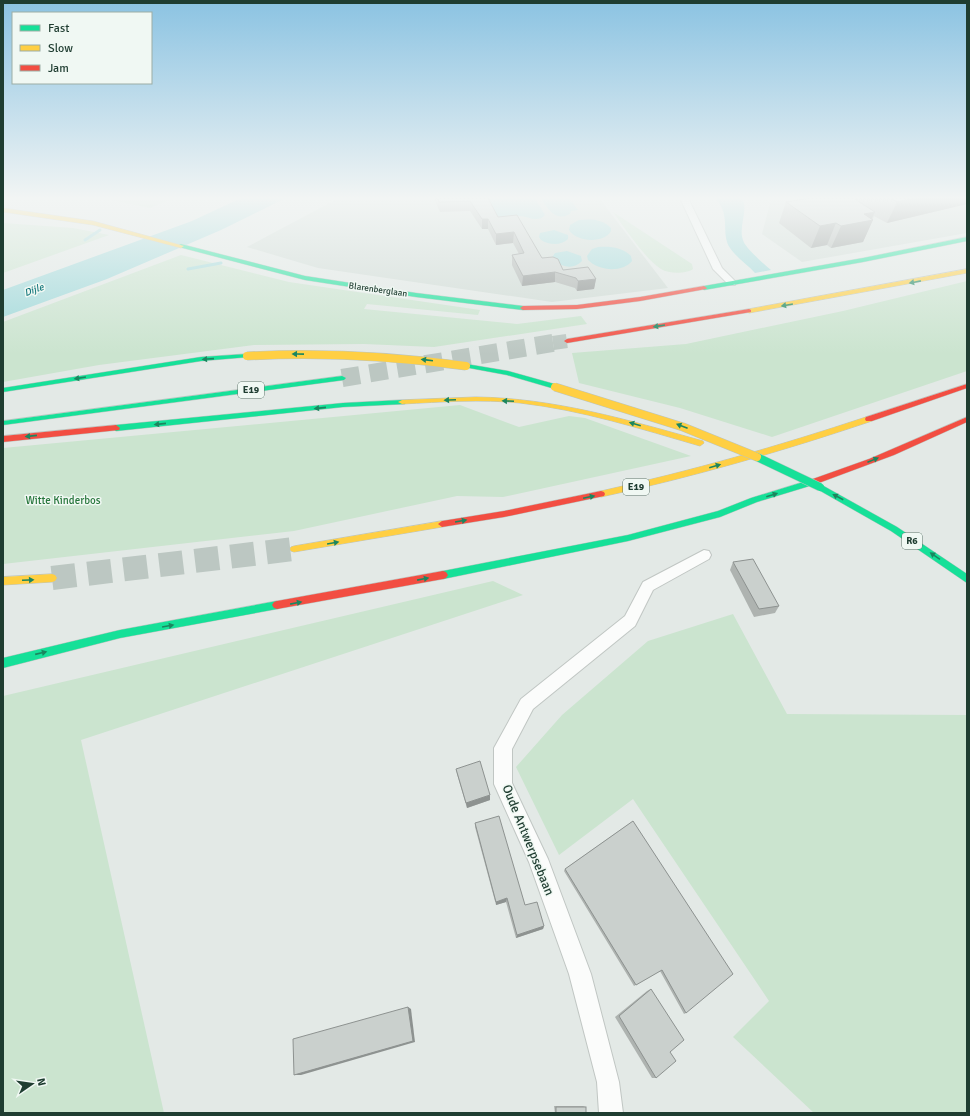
<svg xmlns="http://www.w3.org/2000/svg" width="970" height="1116" viewBox="0 0 970 1116" font-family="Signika,sans-serif">
<style>
.built{fill:#d0dbd5}
.green{fill:#cbe4cf}
.water{fill:#a0d9da}
.lines{fill:none;stroke-linecap:round;stroke-linejoin:round}
.stream{stroke:#a0d9da;stroke-width:3}
.highway-tunnel-far2{stroke:#bcc7c2;stroke-width:14;stroke-dasharray:14 7;stroke-linecap:butt}
.highway-tunnel-far1{stroke:#bcc7c2;stroke-width:18;stroke-dasharray:18 10;stroke-linecap:butt}
.highway-tunnel{stroke:#bcc7c2;stroke-width:24;stroke-dasharray:24 12;stroke-linecap:butt}
.street-casing{stroke:#c0c6c3;stroke-width:2}
.fast-casing{stroke:#bcc5c1;stroke-width:1}
.slow-casing{stroke:#bcc5c1;stroke-width:1}
.jam-casing{stroke:#bcc5c1;stroke-width:1}
.street{fill:#fbfcfb;fill-rule:evenodd}
.fast{fill:#16e098;fill-rule:evenodd}
.slow{fill:#ffcf43;fill-rule:evenodd}
.jam{fill:#f24e42;fill-rule:evenodd}
.fast-bridge-casing{stroke:#bbc5c1;stroke-width:9;stroke-linecap:butt}
.slow-bridge-casing{stroke:#bbc5c1;stroke-width:9;stroke-linecap:butt}
.fast-bridge{stroke:#16e098;stroke-width:8}
.slow-bridge{stroke:#ffcf43;stroke-width:8}
.wall{fill:#aeb3b0}
.shaded-wall{fill:#8d9290}
.building{fill:#cad0cd;stroke:#8d9290}
.oneway{fill:#1b865f}
.labels{text-anchor:middle;dominant-baseline:central;stroke-width:3;stroke-linejoin:round;paint-order:stroke}
.far-street-label{font-size:9px;fill:#1f3d31;stroke:#f0f8f3}
.far-water-label{font-size:10px;font-style:italic;fill:#16787d;stroke:#f0f8f3}
.shield{fill:#f0f8f3;stroke:#5e756b;stroke-width:1}
.shield-label{font-size:10px;font-weight:bold;fill:#1f3d31}
.park-label{font-size:11px;fill:#27763c;stroke:#f0f8f3}
.near-street-label{font-size:13px;fill:#1f3d31;stroke:#f0f8f3}
</style>
<rect width="100%" height="100%" fill="#e3e9e6"/>
<g class="built">
<polygon points="339,198 599,198 668,288 552,302 318,268 247,247"/>
<polygon points="768,198 967,198 967,233 802,262 762,234 771,200"/>
</g>
<g class="green">
<polygon points="101,198 174,198 150,208"/>
<path d="M 613,212 L 692,264 L 693,269 C 686,274 669,274 661,269 C 646,260 624,227 613,212 Z"/>
<polygon points="3,223 73,228 109,235 3,273"/>
<polygon points="181,255 289,282 480,310 478,315 367,304 364,309 517,324 581,316 587,324 434,347 364,344 254,345 99,365 3,382 3,322"/>
<polygon points="967,281 967,371 772,437 680,408 579,383 572,353 686,344 843,311"/>
<polygon points="460,405 519,427 569,416 585,418 691,456 503,497 457,496 294,531 3,564 3,448"/>
<polygon points="493,581 523,595 81,740 164,1113 3,1113 3,696"/>
<polygon points="733,614 787,714 967,715 967,1113 814,1113 733,1037 769,1001 633,799 559,855 516,767 562,715 648,641"/>
</g>
<g class="water">
<polygon points="241,198 286,198 221,230 107,279 3,317 3,290 192,221"/>
<path d="M 486,198 L 535,198 L 545,215 C 537,224 527,215 518,216 L 518,218 L 499,220 Z"/>
<path d="M 541,198 L 569,198 L 578,210 L 571,211 L 570,214 C 555,222 548,209 541,198 Z"/>
<path d="M 715,198 L 742,198 C 749,210 738,226 743,240 C 745,248 764,264 771,270 L 755,273 C 748,265 736,257 730,248 C 720,233 732,216 715,198 Z"/>
<path d="M 579,220 C 591,219 602,219 611,228 L 611,231 C 604,244 576,242 569,230 L 570,225 Z"/>
<path d="M 554,230 L 568,235 L 568,239 C 561,246 549,245 541,240 L 539,237 L 540,233 Z"/>
<path d="M 598,247 C 610,246 622,247 631,256 L 632,261 C 622,273 599,271 588,260 L 587,256 L 592,249 Z"/>
<path d="M 567,251 L 581,256 L 582,261 C 573,271 560,266 551,259 L 555,253 Z"/>
</g>
<g class="lines">
<g class="stream">
<polyline points="85,240 100,230"/>
<polyline points="188,269 221,263"/>
</g>
<polyline class="highway-tunnel-far2" points="553,343 567,341"/>
<polyline class="highway-tunnel-far1" points="342,378 559,342"/>
<polyline class="highway-tunnel" points="52,578 294,549"/>
<defs>
<g id="street">
<polygon points="680,198 688,198 722,268 735,281 735,285 729,285 713,269"/>
<polygon points="704,550 709,551 711,555 709,559 653,590 635,626 533,709 512,749 512,783 548,859 591,974 619,1082 623,1113 599,1113 597,1082 569,974 529,862 494,784 494,748 521,699 625,616 643,582"/>
</g>
<g id="fast">
<polygon points="967,237 967,241 863,262 704,290 701,288 704,286 863,258"/>
<polygon points="181,244 305,276 416,293 523,306 526,308 523,310 416,297 305,280 179,247 179,245"/>
<polygon points="247,354 250,356 249,357 201,361 3,392 3,388 201,357"/>
<polygon points="466,364 508,371 558,385 559,387 555,389 507,375 464,367 463,366"/>
<polygon points="342,376 346,378 344,380 3,425 3,421"/>
<polygon points="402,400 406,402 405,404 343,407 116,431 112,428 116,425 343,403"/>
<polygon points="813,479 816,480 817,482 816,484 757,502 720,517 628,541 443,579 440,578 438,575 440,572 443,571 628,535 718,511 751,498"/>
<polygon points="820,484 897,527 967,574 967,583 891,531 817,489 816,487"/>
<polygon points="277,601 280,602 282,605 280,608 277,609 120,638 3,668 3,658 120,630"/>
</g>
<g id="slow">
<polygon points="3,208 93,221 184,246 181,248 93,225 3,212"/>
<polygon points="967,269 967,273 749,313 746,311 749,309"/>
<path d="M 476,397 C 554,398 628,420 703,441 L 704,443 L 700,446 C 641,429 582,410 520,403 C 481,399 441,402 402,404 L 398,402 L 402,400 Z"/>
<path d="M 866,417 L 872,417 L 873,419 L 872,421 C 783,451 693,477 601,497 L 597,494 L 601,491 C 691,471 779,446 866,417 Z"/>
<polygon points="442,521 446,524 442,527 294,552 291,551 290,549 291,547 294,546"/>
<polygon points="52,574 55,575 57,578 55,581 52,582 3,585 3,577"/>
</g>
<g id="jam">
<polygon points="704,286 707,288 706,289 640,301 577,309 523,310 520,308 523,306 577,305 640,297"/>
<polygon points="749,309 751,310 751,312 567,343 564,341 567,339"/>
<polygon points="967,384 967,388 872,421 866,421 865,419 866,417"/>
<polygon points="967,417 967,422 894,455 816,484 810,484 809,482 810,480 869,459"/>
<polygon points="116,425 120,428 119,430 3,442 3,436"/>
<polygon points="601,491 604,492 605,494 604,496 504,517 442,527 438,524 442,521 504,511"/>
<polygon points="443,571 446,572 448,575 446,578 443,579 277,609 274,608 272,605 274,602 277,601"/>
</g>
</defs>
<use href="#street" class="street-casing"/>
<use href="#fast" class="fast-casing"/>
<use href="#slow" class="slow-casing"/>
<use href="#jam" class="jam-casing"/>
<use href="#street" class="street"/>
<use href="#fast" class="fast"/>
<use href="#slow" class="slow"/>
<use href="#jam" class="jam"/>
<defs>
<polyline id="fast-bridge" points="757,457 820,487"/>
<g id="slow-bridge">
<path d="M 247,356 C 321,352 393,356 466,366"/>
<polyline points="555,387 683,427 757,457"/>
</g>
</defs>
<use href="#fast-bridge" class="fast-bridge-casing"/>
<use href="#slow-bridge" class="slow-bridge-casing"/>
<use href="#fast-bridge" class="fast-bridge"/>
<use href="#slow-bridge" class="slow-bridge"/>
</g>
<g class="wall">
<polygon points="434,198 488,198 498,217 542,258 563,270 596,279 594,289 577,291 575,288 555,282 522,286 512,265 512,255 519,254 513,243 496,245 488,229 482,229 470,211 440,212"/>
<polygon points="811,198 967,198 967,204 887,223 874,216 863,242 831,248 827,245 811,248 779,223 786,202"/>
<polygon points="733,562 779,606 775,613 754,617 730,570"/>
<polygon points="456,769 490,800 467,808 457,774"/>
<polygon points="633,821 686,1013 684,1014 660,971 634,986 564,871 565,869"/>
<polygon points="475,823 525,905 544,926 543,929 516,938 506,902 496,905 475,827"/>
<polygon points="651,989 670,1052 656,1078 652,1078 615,1017 647,991"/>
<polygon points="554,1106 583,1106 586,1107 586,1113 555,1113"/>
</g>
<g class="shaded-wall">
<polygon points="915,198 967,198 967,204 887,223 897,202"/>
<polygon points="875,212 871,220 873,220 863,242 831,248 841,226 864,214"/>
<rect x="482" y="219" width="6" height="10"/>
<polygon points="836,223 827,245 811,248 820,226"/>
<polygon points="514,232 513,243 496,245 496,234"/>
<polygon points="555,272 555,282 522,286 523,276"/>
<polygon points="596,279 594,289 577,291 578,281"/>
<polygon points="490,795 490,800 467,808 466,803"/>
<polygon points="507,898 506,902 496,905 496,902"/>
<polygon points="544,926 543,929 516,938 517,935"/>
<polygon points="408,1007 411,1009 415,1042 301,1075 294,1075"/>
</g>
<g class="building">
<polygon points="438,198 488,198 498,217 517,215 542,258 553,257 558,259 563,270 588,267 596,279 578,281 576,278 555,272 523,276 512,255 524,253 514,232 496,234 488,219 482,219 470,201 439,202"/>
<polygon points="811,198 853,198 875,212 864,214 873,220 841,226 836,223 820,226 786,202"/>
<polygon points="890,198 915,198 897,202"/>
<polygon points="753,559 779,606 759,609 733,562"/>
<polygon points="480,761 490,795 466,803 456,769"/>
<polygon points="499,816 525,905 537,902 544,926 517,935 507,898 496,902 475,823"/>
<polygon points="633,821 733,974 686,1013 662,970 636,985 565,869"/>
<polygon points="651,989 684,1040 670,1052 676,1061 656,1078 619,1016"/>
<polygon points="408,1007 413,1041 294,1075 293,1039"/>
<rect x="556" y="1107" width="30" height="6"/>
</g>
<defs><path id="oneway-solid" d="M-6-.8H1V-3.2L6.5 0L1 3.2V.8H-6Z"/></defs>
<g class="oneway">
<use href="#oneway-solid" transform="translate(915 282) rotate(169)"/>
<use href="#oneway-solid" transform="translate(787 305) rotate(170)"/>
<use href="#oneway-solid" transform="translate(659 326) rotate(171)"/>
<use href="#oneway-solid" transform="translate(298 354) rotate(-179)"/>
<use href="#oneway-solid" transform="translate(208 359) rotate(176)"/>
<use href="#oneway-solid" transform="translate(427 360) rotate(-173)"/>
<use href="#oneway-solid" transform="translate(80 378) rotate(171)"/>
<use href="#oneway-solid" transform="translate(450 400) rotate(177)"/>
<use href="#oneway-solid" transform="translate(508 401) rotate(-177)"/>
<use href="#oneway-solid" transform="translate(320 408) rotate(174)"/>
<use href="#oneway-solid" transform="translate(160 424) rotate(174)"/>
<use href="#oneway-solid" transform="translate(635 424) rotate(-164)"/>
<use href="#oneway-solid" transform="translate(682 426) rotate(-159)"/>
<use href="#oneway-solid" transform="translate(31 436) rotate(174)"/>
<use href="#oneway-solid" transform="translate(873 460) rotate(-22)"/>
<use href="#oneway-solid" transform="translate(715 466) rotate(-16)"/>
<use href="#oneway-solid" transform="translate(772 495) rotate(-17)"/>
<use href="#oneway-solid" transform="translate(589 497) rotate(-12)"/>
<use href="#oneway-solid" transform="translate(838 497) rotate(-152)"/>
<use href="#oneway-solid" transform="translate(461 521) rotate(-10)"/>
<use href="#oneway-solid" transform="translate(333 543) rotate(-10)"/>
<use href="#oneway-solid" transform="translate(935 556) rotate(-146)"/>
<use href="#oneway-solid" transform="translate(423 579) rotate(-11)"/>
<use href="#oneway-solid" transform="translate(28 580) rotate(-3)"/>
<use href="#oneway-solid" transform="translate(296 603) rotate(-11)"/>
<use href="#oneway-solid" transform="translate(168 626) rotate(-10)"/>
<use href="#oneway-solid" transform="translate(41 653) rotate(-13)"/>
</g>
<linearGradient id="sky" x2="0" y2="1"><stop stop-color="#8bc3e2"/><stop offset="0.56" stop-color="#f2f5f4"/><stop offset="1" stop-color="#f2f5f4" stop-opacity="0"/></linearGradient>
<rect width="970" height="354" fill="url(#sky)"/>
<g class="labels">
<g class="far-street-label">
<text transform="translate(378 290) rotate(8)">Blarenberglaan</text>
</g>
<g class="far-water-label">
<text transform="translate(34 290) rotate(-20)">Dijle</text>
</g>
<g class="shield">
<rect x="238" y="382" width="26" height="16" rx="3"/>
<rect x="623" y="479" width="26" height="16" rx="3"/>
<rect x="902" y="533" width="20" height="16" rx="3"/>
</g>
<g class="shield-label">
<text x="251" y="390">E19</text>
<text x="636" y="487">E19</text>
<text x="912" y="541">R6</text>
</g>
<g class="park-label">
<text x="63" y="500">Witte Kinderbos</text>
</g>
<g class="near-street-label">
<text transform="translate(528 840) rotate(68)">Oude Antwerpsebaan</text>
</g>
</g>
<rect width="970" height="1116" fill="none" stroke="#1f3d31" stroke-width="8"/>
<rect x="12" y="12" width="140" height="72" fill="#f0f8f3" stroke="#9cada5"/>
<rect x="20" y="25" width="20" height="6" fill="#16e098" stroke="#9cada5"/>
<text x="48" y="32" font-size="12" fill="#1f3d31">Fast</text>
<rect x="20" y="45" width="20" height="6" fill="#ffcf43" stroke="#9cada5"/>
<text x="48" y="52" font-size="12" fill="#1f3d31">Slow</text>
<rect x="20" y="65" width="20" height="6" fill="#f24e42" stroke="#9cada5"/>
<text x="48" y="72" font-size="12" fill="#1f3d31">Jam</text>
<g transform="translate(32 1084) rotate(77)" stroke="#f0f8f3" stroke-width="3" paint-order="stroke">
<path d="M0-3L7 15L0 10L-7 15Z" fill="#1f3d31"/>
<text y="-6" font-size="11" font-weight="bold" text-anchor="middle" fill="#1f3d31">N</text>
</g>
</svg>
